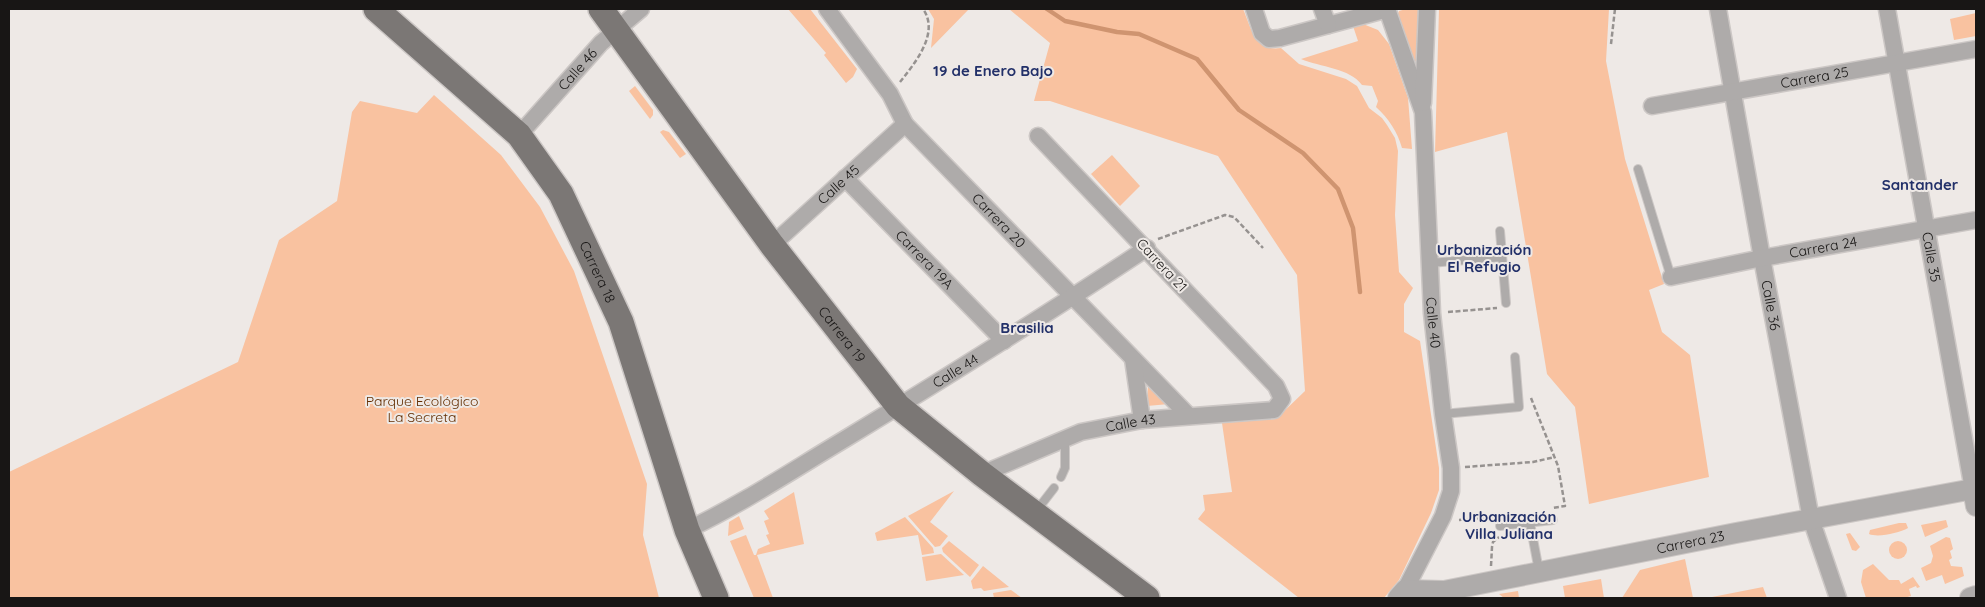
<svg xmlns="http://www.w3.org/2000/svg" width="1985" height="607" viewBox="0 0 1985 607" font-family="Quicksand,sans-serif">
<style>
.green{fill:#f9c2a0}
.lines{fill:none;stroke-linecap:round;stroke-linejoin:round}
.stream{stroke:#cf9470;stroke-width:4.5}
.service-casing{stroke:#ccc7c5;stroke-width:10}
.minor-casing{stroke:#ccc7c5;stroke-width:19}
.tertiary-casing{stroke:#ccc7c5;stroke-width:22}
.primary-casing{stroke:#ccc7c5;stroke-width:28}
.path{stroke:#969290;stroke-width:2.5;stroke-dasharray:5 2.5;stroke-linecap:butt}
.service{stroke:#aeabaa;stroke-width:8}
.minor{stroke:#aeabaa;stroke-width:16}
.tertiary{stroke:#aeabaa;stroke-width:20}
.primary{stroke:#7b7775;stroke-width:25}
.labels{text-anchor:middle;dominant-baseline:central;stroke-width:4;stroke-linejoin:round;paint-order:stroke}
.street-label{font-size:14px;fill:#181615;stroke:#eee9e6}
.park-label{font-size:14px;fill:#632d00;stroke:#eee9e6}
.neighbourhood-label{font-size:15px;font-weight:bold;fill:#223069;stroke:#eee9e6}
</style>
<rect width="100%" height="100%" fill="#eee9e6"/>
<g class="green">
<polygon points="788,9 810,9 857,69 853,77 846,83 824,55 826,53"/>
<polygon points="928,9 969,9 931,48 934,19"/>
<path d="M 1009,9 L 1243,9 C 1252,29 1254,52 1281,48 L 1299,64 L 1346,79 L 1357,86 L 1369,108 L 1382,118 L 1387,125 L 1395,138 L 1398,151 L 1395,215 L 1399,272 L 1413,288 L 1404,304 L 1404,332 L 1420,341 L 1439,468 L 1439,490 L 1431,513 L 1399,580 L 1384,598 L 1299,598 L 1198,519 L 1205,510 L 1203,495 L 1232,492 L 1222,423 L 1276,419 L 1305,391 L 1297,275 L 1218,156 L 1050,101 L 1034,101 L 1050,43 Z"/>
<polygon points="1406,9 1422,9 1417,61 1413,62 1397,16 1399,11"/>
<polygon points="1439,9 1609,9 1606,61 1625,159 1664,284 1649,290 1662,332 1690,355 1709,477 1589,504 1575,407 1547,374 1507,132 1435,152"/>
<polygon points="1976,13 1976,36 1954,40 1950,19"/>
<path d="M 1363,24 L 1378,30 L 1389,44 L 1408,98 L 1412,149 L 1402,148 C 1397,131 1389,119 1376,107 L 1378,101 L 1372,86 L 1362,85 C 1350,68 1320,67 1301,59 L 1358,41 L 1353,26 Z"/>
<polygon points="635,86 653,110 653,115 650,119 629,91"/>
<polygon points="434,95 501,155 540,207 574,271 647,484 643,535 659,598 9,598 9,472 238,362 279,240 337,201 352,112 360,101 417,113"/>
<polygon points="663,130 669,132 686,154 680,158 660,132"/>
<polygon points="1112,155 1140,186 1120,206 1091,174"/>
<polygon points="1148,384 1169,404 1147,406"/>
<polygon points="954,491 930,522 948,536 940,546 935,547 908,516"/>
<polygon points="794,492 804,544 757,555 773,598 754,598 730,541 746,535 754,555 756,555 758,549 770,544 766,535 769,534 764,521 769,519 764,511"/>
<polygon points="739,516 744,529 728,536 729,522"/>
<polygon points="905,517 933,548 934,553 922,555 918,535 877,541 875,533"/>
<polygon points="1946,520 1948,527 1925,537 1921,525"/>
<path d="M 1899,523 L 1906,523 L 1908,528 C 1899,533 1878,538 1869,534 L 1870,530 Z"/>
<polygon points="1850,533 1860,547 1856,551 1852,550 1846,534"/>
<polygon points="1946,537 1950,538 1953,549 1950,551 1952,558 1949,560 1951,566 1962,567 1964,576 1945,584 1942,575 1926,581 1921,568 1931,563 1933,556 1930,546"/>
<polygon points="949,541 979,565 970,577 943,552 942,548"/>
<circle cx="1898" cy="550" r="9"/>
<polygon points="941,554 964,575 926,581 922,557"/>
<polygon points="1685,559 1693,598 1622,598 1640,570"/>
<polygon points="1873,564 1889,580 1899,580 1901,584 1913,577 1920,587 1917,588 1916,586 1909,589 1911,596 1904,598 1866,598 1861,582 1863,570"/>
<polygon points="983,566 1009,587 984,591 981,588 973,589 971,581"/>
<polygon points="1601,579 1604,598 1565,598 1563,586"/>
<polygon points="1763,587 1767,598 1707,598"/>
<polygon points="1011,590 1022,598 994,598 993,593"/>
<polygon points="1518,591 1519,598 1504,598 1499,594"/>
</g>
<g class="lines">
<polyline class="stream" points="1047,9 1065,21 1117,32 1139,34 1197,59 1239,110 1303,153 1338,189 1353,228 1360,292"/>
<defs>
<g id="service">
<polyline points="1638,169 1671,277"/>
<polyline points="1500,231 1506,303"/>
<polyline points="1430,263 1502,257"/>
<polyline points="1443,414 1519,407 1515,357"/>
<polyline points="1061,477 1065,468 1065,439"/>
<polyline points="1037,510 1054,488"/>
<polyline points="1530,523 1539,571"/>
<polyline points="1500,526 1553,520"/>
</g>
<g id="minor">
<path id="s1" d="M 827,9 L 890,94 L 905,124 L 1189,416"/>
<polyline points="1254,9 1262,33 1269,39 1280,38 1388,9"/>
<polyline points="1322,9 1328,25"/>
<path id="s2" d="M 1387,9 L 1423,112 L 1432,313 L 1443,414 L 1451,468 L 1451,491 L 1443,516 L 1405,590 L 1414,597"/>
<path id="s3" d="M 1718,9 L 1762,258 L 1811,519 L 1838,598"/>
<path id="s4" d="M 1887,9 L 1973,489 L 1976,489"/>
<polyline points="1423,103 1427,9"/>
<path id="s5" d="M 1652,106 L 1976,49"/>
<path id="s6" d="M 519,135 L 601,43 L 641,9"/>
<path id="s7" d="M 845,178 L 1004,341"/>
<path id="s8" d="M 772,245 L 905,124"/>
<path id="s9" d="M 1671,277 L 1762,258 L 1976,220"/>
<polyline points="1133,359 1142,420"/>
<path id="s10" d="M 982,474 L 1081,432 L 1142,420 L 1274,410 L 1282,399 L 1276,386 L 1038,136"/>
<path id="s11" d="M 687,530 C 742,504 793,470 845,439 C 947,377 1047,314 1147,248"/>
</g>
<g id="tertiary">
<path id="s12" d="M 1398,598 L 1405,590 L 1444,591 L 1736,533 L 1973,489 L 1976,506"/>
<polyline points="1970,598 1976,596"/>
</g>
<g id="primary">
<path id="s13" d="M 376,9 L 519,135 L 561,194 L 621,322 L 687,530 L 716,598"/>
<path id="s14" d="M 601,9 L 772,245 L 898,406 L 982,474 L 1147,598"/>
</g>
</defs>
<use href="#service" class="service-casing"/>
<use href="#minor" class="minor-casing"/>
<use href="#tertiary" class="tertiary-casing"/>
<use href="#primary" class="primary-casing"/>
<g class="path">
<polyline points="1611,44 1615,9"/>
<path d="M 900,82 C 915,63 940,33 923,9"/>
<polyline points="1158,239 1225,215 1234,217 1263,248"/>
<polyline points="1448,312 1497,308"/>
<polyline points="1531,398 1558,466 1565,506 1552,508"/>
<polyline points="1465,467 1533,462 1555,457"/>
<polyline points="1459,520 1493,517"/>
<polyline points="1491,566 1492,547 1493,542 1499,537"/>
</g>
<use href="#service" class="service"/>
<use href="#minor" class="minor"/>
<use href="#tertiary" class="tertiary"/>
<use href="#primary" class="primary"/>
</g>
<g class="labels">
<g class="street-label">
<text stroke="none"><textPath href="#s6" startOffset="88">Calle 46</textPath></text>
<text stroke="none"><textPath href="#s5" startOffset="165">Carrera 25</textPath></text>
<text stroke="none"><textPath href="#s8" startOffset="90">Calle 45</textPath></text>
<text stroke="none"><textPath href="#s1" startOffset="274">Carrera 20</textPath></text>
<text stroke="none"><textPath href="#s9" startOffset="155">Carrera 24</textPath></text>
<text stroke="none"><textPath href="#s4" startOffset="252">Calle 35</textPath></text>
<text stroke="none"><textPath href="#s7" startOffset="114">Carrera 19A</textPath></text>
<text transform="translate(1162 265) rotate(47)">Carrera 21</text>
<text stroke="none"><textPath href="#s13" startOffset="349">Carrera 18</textPath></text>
<text stroke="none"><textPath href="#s3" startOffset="301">Calle 36</textPath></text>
<text stroke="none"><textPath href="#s2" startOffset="320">Calle 40</textPath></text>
<text stroke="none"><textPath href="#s14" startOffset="405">Carrera 19</textPath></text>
<text stroke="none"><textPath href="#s11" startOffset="312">Calle 44</textPath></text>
<text stroke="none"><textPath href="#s10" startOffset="158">Calle 43</textPath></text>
<text stroke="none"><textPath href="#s12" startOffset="301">Carrera 23</textPath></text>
</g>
<g class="park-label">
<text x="422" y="401">Parque Ecológico<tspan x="422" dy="16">La Secreta</tspan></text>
</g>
<g class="neighbourhood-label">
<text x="993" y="70">19 de Enero Bajo</text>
<text x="1920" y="184">Santander</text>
<text x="1484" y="249">Urbanización<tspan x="1484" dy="17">El Refugio</tspan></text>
<text x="1027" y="327">Brasilia</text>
<text x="1509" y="516">Urbanización<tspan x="1509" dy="17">Villa Juliana</tspan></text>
</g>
</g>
<rect width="1985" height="607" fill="none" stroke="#181615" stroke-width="20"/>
</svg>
